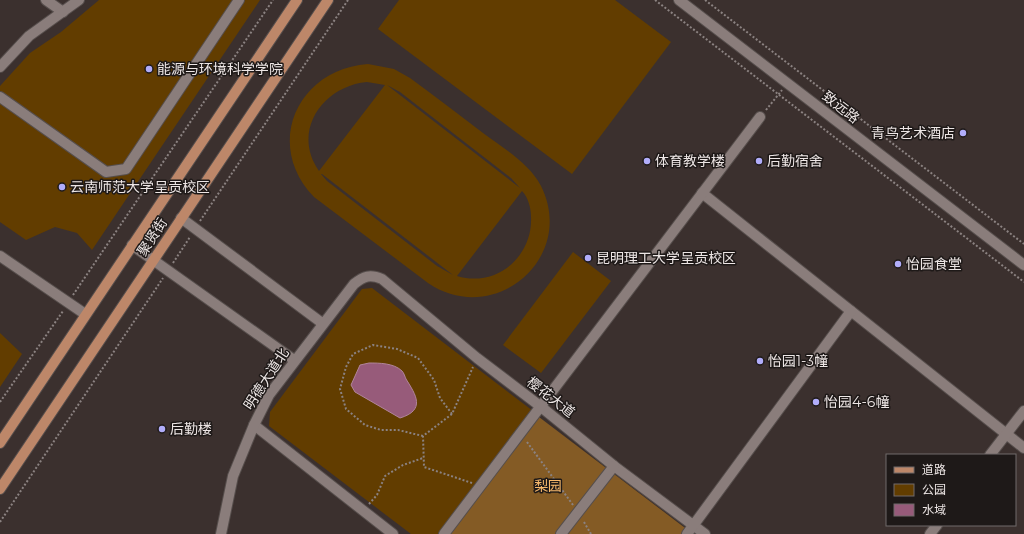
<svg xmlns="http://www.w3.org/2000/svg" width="1024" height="534" viewBox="0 0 1024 534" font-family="Montserrat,'Noto Sans SC',sans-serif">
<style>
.green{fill:#623d00;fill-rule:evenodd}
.forest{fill:#845b25}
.water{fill:#975b7a;stroke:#b1859a}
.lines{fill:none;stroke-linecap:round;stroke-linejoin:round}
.minor-casing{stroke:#564e4c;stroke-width:12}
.major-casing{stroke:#564e4c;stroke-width:12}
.path{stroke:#8b8281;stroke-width:2;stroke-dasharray:2 2;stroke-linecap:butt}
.minor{stroke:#8a7d7b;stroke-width:10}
.major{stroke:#bd8769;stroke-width:10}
.poi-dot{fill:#b1adfa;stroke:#1e1918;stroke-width:1.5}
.labels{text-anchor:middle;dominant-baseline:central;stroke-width:3;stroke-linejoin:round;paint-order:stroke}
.poi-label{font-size:14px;fill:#ede6e5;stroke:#1e1918;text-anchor:start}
.street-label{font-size:14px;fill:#ede6e5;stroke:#1e1918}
.park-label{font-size:14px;fill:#f7b96c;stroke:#1e1918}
</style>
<rect width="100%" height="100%" fill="#3b302e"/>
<g class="green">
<polygon points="99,0 260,0 92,250 77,233 55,227 26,240 0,222 0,86 30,53 61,32"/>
<polygon points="399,0 615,0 671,42 572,174 378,29"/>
<path d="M 368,64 L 394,69 L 410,78 C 435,96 459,115 483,133 C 503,148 529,163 541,186 C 577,258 494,328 428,283 L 314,197 C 263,144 298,69 368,64 ZM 367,82 L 385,85 L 319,171 C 291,131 323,86 367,82 ZM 387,85 L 400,92 L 511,178 L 520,188 ZM 321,174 L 322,174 L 453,275 L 437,266 L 327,181 ZM 522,191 C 528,197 531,208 531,217 C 533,256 497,288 457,276 Z"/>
<polygon points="573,252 611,281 541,373 503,345"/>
<polygon points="372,288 533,411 438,534 411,534 269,426 270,412 362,289"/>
<polygon points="0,333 22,354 0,387"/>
</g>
<polygon class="forest" points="539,417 693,534 450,534"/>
<path class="water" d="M 369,363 C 379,363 394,363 402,371 C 404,373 405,377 406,379 C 416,395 426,410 400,418 L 355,392 L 351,385 L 360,365 Z"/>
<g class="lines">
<defs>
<g id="minor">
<polyline points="46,0 63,12"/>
<polyline points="679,0 1024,265"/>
<polyline points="0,67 29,36 79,0"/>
<polyline points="0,97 106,172 126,169 239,0"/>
<polyline points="702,193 1024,448"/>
<polyline points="181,218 322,323"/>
<polyline points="132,245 294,360"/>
<polyline points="0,256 85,314"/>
<polyline points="254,425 393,534"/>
<polyline points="990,455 1024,411"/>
<path d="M 221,534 L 233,476 L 254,425 L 269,395 L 354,284 C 364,276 370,274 382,279 L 477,358 L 540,406 L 614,466 L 705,534"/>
<polyline points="444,534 760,117"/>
<polyline points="561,534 614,466"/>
<polyline points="687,534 851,311"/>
<polyline points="930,534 937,525"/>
</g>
<g id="major">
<polyline points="0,443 297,0"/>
<polyline points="0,489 328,0"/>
</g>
</defs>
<use href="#minor" class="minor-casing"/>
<use href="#major" class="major-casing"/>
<g class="path">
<polyline points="655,0 1024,282"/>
<polyline points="705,0 1024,244"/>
<polyline points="766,110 782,90"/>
<polyline points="200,221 348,0"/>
<polyline points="173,263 190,237"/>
<polyline points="73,295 273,0"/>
<polyline points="0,402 63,311"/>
<polyline points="423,436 398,430 381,430 365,425 346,409 340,389 346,367 353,354 373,345 397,349 418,358 434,380 440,398 452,414"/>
<polyline points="527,442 573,505"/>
<polyline points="472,483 424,467 423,436 452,414 473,367"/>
<polyline points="369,504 377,495 385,476 403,465 423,458"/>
<polyline points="0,522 163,278"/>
<polyline points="584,522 591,534"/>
</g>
<use href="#minor" class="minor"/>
<use href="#major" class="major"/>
</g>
<g class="poi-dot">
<circle cx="149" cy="69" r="4"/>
<circle cx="963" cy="133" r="4"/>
<circle cx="647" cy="161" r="4"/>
<circle cx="759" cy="161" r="4"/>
<circle cx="62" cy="187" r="4"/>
<circle cx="588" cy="258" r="4"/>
<circle cx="898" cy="264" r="4"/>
<circle cx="760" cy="361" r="4"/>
<circle cx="816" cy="402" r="4"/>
<circle cx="162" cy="429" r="4"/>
</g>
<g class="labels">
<g class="poi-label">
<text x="157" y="69">能源与环境科学学院</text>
<text x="955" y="133" text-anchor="end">青鸟艺术酒店</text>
<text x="655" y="161">体育教学楼</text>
<text x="767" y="161">后勤宿舍</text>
<text x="70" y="187">云南师范大学呈贡校区</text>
<text x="596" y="258">昆明理工大学呈贡校区</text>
<text x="906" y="264">怡园食堂</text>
<text x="768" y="361">怡园1-3幢</text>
<text x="824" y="402">怡园4-6幢</text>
<text x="170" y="429">后勤楼</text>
</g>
<g class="street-label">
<text transform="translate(841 107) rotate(38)">致远路</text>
<text transform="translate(152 237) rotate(-57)">聚贤街</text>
<text transform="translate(266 379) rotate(-57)">明德大道北</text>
<text transform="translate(551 397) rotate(38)">樱花大道</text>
</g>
<g class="park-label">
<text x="548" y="486">梨园</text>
</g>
</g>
<rect x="886" y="454" width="130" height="72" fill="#1e1918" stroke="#716b6a"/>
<rect x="894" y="467" width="20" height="6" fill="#bd8769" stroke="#716b6a"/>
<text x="922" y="474" font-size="12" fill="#ede6e5">道路</text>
<rect x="894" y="484" width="20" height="12" fill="#623d00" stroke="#716b6a"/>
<text x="922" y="494" font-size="12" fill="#ede6e5">公园</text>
<rect x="894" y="504" width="20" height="12" fill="#975b7a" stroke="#716b6a"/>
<text x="922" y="514" font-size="12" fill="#ede6e5">水域</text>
</svg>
